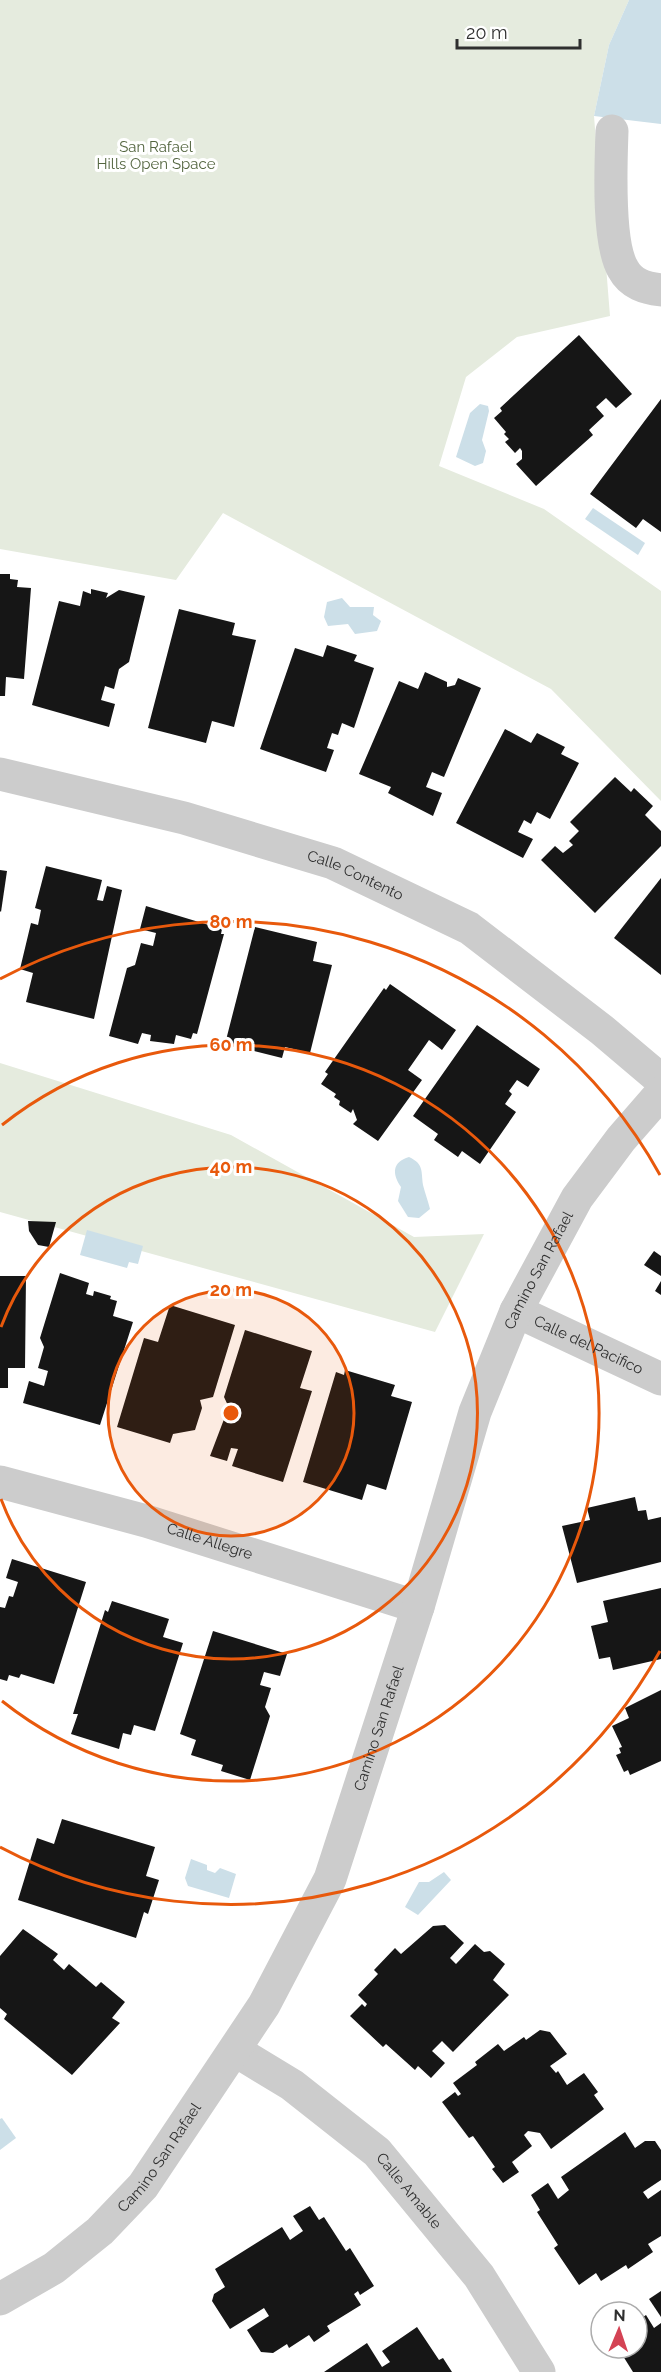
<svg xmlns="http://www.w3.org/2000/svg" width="661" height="2372" viewBox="0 0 661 2372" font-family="Raleway,sans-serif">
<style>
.green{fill:#e5ebde}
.water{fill:#ccdfe8}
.building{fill:#161616}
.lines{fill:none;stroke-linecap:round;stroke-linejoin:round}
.minor{stroke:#ccc;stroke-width:33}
.ring{fill:none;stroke:#e8590c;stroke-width:3}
.labels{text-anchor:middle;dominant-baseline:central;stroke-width:6;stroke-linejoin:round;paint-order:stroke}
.park-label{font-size:15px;fill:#546640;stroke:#fff}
.street-label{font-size:15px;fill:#2f2f2f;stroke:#fff}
.centre{fill:#e8590c;stroke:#fff;stroke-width:3}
.ring-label{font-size:18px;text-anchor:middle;font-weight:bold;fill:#e8590c;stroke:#fff;stroke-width:6;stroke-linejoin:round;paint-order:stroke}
</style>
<rect width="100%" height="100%" fill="#fff"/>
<g class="green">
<polygon points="0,0 629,0 609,45 594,116 610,316 517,337 466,377 439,466 544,509 661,591 661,801 551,689 223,513 176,580 0,549"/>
<polygon points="0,1063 231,1135 414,1237 484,1234 435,1332 0,1212"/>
</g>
<g class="water">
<polygon points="629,0 661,0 661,124 594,116 609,45"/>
<polygon points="480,404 488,406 489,411 482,440 486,451 483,463 475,466 456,457 470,413"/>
<polygon points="593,508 645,543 638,555 585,519"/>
<polygon points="342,598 350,607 374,607 373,615 381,621 377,631 355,634 348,624 328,626 324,617 327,602"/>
<path d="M 409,1157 C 424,1164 421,1171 423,1185 C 425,1193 428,1201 430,1209 L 419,1218 L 408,1217 L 398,1201 L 401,1187 C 392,1174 392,1162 409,1157 Z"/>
<polygon points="87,1230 143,1246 138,1264 129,1262 127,1268 80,1255"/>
<polygon points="191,1859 207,1865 207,1870 215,1873 220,1868 236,1874 229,1898 188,1886 185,1878"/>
<polygon points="444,1872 451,1880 418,1915 405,1907 419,1882 429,1882"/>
<polygon points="2,2118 16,2138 0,2150 0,2119"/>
</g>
<g class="building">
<polygon points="579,335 632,394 616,408 606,398 596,407 604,416 589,430 593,435 536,486 516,464 522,459 522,451 520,448 515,453 505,442 509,439 504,434 506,432 494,418 502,411 500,408"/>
<polygon points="661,399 661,532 643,519 636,528 590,494"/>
<polygon points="0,574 10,574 10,579 18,580 17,587 31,588 24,679 6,677 5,696 0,696"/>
<polygon points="91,589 108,593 106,598 119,590 145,596 129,662 119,669 114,689 105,686 101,700 115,704 109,727 32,705 59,601 80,606 83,591 91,594"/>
<polygon points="179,609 235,623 232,635 256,640 234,727 212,721 206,743 148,728"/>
<polygon points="327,645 357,655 354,661 374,668 354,728 342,723 338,735 332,733 327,748 334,750 326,772 260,749 295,648 323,657"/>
<polygon points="425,672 447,682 447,687 455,685 458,678 481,688 444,777 432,772 426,787 442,793 433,816 388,793 391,787 359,774 399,681 418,689"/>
<polygon points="505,729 531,743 537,733 565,747 561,754 579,763 550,819 537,812 531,824 524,820 518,832 533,839 523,858 456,823"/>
<polygon points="615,777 631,792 634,788 653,806 645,815 661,831 661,846 595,913 541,860 555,846 563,853 573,845 569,841 579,831 570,822"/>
<polygon points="46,866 102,880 97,900 103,901 107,886 122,890 94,1019 26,1002 33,973 20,969 31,923 38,925 41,910 35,908"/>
<polygon points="0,870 7,871 1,912 0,911"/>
<polygon points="661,878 661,975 614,938"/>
<polygon points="146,906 222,929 221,934 224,934 197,1034 193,1033 191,1039 176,1035 174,1044 150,1041 151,1035 142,1033 138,1044 109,1036 127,968 135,965 141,943 153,946 156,933 140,929"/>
<polygon points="255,927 317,942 313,961 332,965 310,1053 285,1047 282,1058 225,1044"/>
<polygon points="390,984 456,1030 442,1050 429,1040 408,1070 422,1080 378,1141 353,1124 357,1120 353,1109 351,1113 339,1105 340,1101 334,1097 336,1094 321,1084 328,1074 325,1072 384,988 386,990"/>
<polygon points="477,1025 540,1069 528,1087 517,1080 509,1091 512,1094 505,1104 516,1112 480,1164 462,1151 458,1157 434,1140 438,1134 413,1116"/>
<polygon points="28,1221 56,1222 49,1247 38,1245 29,1231"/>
<polygon points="654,1251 661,1256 661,1276 644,1265"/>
<polygon points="60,1273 89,1283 86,1294 93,1296 94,1291 111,1296 110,1299 117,1301 113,1316 133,1322 100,1425 23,1403 29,1381 44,1386 48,1371 38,1368 44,1347 40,1338"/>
<polygon points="0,1276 26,1276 25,1368 8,1368 8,1388 0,1388"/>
<polygon points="661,1281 661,1295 655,1291"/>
<polygon points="170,1305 235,1325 213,1397 200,1400 202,1408 195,1430 173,1434 170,1443 117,1427 144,1338 158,1342"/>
<polygon points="245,1330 312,1351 300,1388 312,1391 283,1482 232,1466 238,1449 231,1448 227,1461 210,1456 226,1414 231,1412 224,1397"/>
<polygon points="345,1370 395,1385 391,1396 412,1402 386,1490 367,1484 362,1500 303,1482 336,1372 344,1375"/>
<polygon points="635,1497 638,1511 646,1510 648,1520 661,1517 661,1562 577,1583 562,1526 590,1520 587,1508"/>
<polygon points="12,1559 86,1582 54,1684 21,1674 19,1678 9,1675 7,1681 0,1679 0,1607 5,1608 9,1596 13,1597 18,1582 6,1578"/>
<polygon points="661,1588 661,1659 613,1670 610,1657 599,1659 591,1626 608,1622 603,1601"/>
<polygon points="112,1601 169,1619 163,1637 183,1643 155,1731 134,1725 131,1735 123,1733 119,1749 71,1734 78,1714 73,1714 105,1610 108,1612"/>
<polygon points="213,1631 287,1654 280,1676 264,1672 260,1685 271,1688 265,1707 270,1716 250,1780 221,1771 223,1765 191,1755 196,1740 180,1734"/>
<polygon points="661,1690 661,1761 630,1775 628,1770 624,1772 616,1755 621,1753 619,1748 622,1747 612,1726 629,1718 625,1708"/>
<polygon points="62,1819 155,1847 146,1876 159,1880 148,1914 144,1912 136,1938 18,1900 37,1838 54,1844"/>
<polygon points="445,1925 464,1943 450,1958 456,1964 475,1944 484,1952 490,1951 505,1964 493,1980 509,1995 453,2052 442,2041 432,2051 445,2063 431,2078 418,2066 415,2070 386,2044 383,2047 350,2016 362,2004 365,2007 367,2004 358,1995 378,1974 374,1970 395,1948 401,1954 433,1926"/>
<polygon points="23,1929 58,1954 53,1960 64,1970 69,1964 96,1987 101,1982 125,2002 112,2018 120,2023 72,2075 4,2019 7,2014 0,2008 0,1956"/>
<polygon points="540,2030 550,2032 567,2054 550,2066 556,2073 558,2071 567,2085 584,2073 598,2092 594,2095 604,2109 551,2149 540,2133 528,2131 524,2135 532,2146 512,2162 519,2172 503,2183 492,2169 495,2167 473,2136 469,2138 442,2102 455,2092 458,2096 461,2094 453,2083 477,2065 475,2062 498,2044 504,2051 524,2037 526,2040"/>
<polygon points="625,2132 635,2148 645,2141 655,2141 661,2150 661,2180 643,2192 648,2199 661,2190 661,2236 648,2244 653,2252 628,2269 626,2265 601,2281 596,2273 579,2285 554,2248 558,2245 537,2212 540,2210 531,2195 548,2183 558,2199 569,2190 561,2177"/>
<polygon points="310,2206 319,2220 324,2217 346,2251 350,2248 374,2286 360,2295 358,2291 354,2294 361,2305 327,2326 330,2331 314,2342 309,2335 289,2348 287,2344 273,2353 261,2352 247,2330 269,2316 264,2308 230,2329 212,2301 214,2294 225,2287 215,2269 282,2227 290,2240 303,2231 293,2216"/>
<polygon points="661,2291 661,2317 649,2299"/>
<polygon points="646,2315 654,2328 661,2323 661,2372 633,2372 618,2348 637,2348 637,2321"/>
<polygon points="417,2327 439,2360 443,2358 452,2372 324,2372 367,2343 382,2367 390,2362 382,2351"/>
</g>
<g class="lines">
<g class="minor">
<path d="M 612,131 C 611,163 607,242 623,269 C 631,284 645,288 661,290"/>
<path id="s1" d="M 0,774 L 184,818 L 333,863 L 469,928 L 602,1030 L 661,1080"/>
<path id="s2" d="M 516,1311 L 661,1379"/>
<path id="s3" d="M 0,1482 L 146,1521 L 418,1607"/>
<path id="s4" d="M 236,2051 L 292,2085 L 377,2152 L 479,2276 L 539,2372"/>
<path id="s5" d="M 0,2299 L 54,2268 L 100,2231 L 143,2186 L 264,2005 L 330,1879 L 418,1607 L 475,1412 L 516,1311 L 577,1198 L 621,1139 L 661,1093"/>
</g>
</g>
<circle cx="231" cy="1413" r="123" fill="#e8590c" fill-opacity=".12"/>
<g class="ring">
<circle cx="231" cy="1413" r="123"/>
<path d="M1 1327A246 246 0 1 1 1 1499"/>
<path d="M2 1125A368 368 0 1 1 2 1701"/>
<path d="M660 1651A491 491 0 0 1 0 1847M0 979A491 491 0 0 1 660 1175"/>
</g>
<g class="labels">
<g class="park-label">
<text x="156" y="147">San Rafael<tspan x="156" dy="17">Hills Open Space</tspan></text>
</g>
<g class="street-label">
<text stroke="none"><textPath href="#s1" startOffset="370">Calle Contento</textPath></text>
<text stroke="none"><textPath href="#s5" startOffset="1188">Camino San Rafael</textPath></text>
<text stroke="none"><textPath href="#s2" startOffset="80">Calle del Pacifico</textPath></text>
<text stroke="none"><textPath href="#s3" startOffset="218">Calle Allegre</textPath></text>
<text stroke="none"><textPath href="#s5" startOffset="702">Camino San Rafael</textPath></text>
<text stroke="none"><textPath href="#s5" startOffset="216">Camino San Rafael</textPath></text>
<text stroke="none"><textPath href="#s4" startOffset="224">Calle Amable</textPath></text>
</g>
</g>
<circle cx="231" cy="1413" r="9" class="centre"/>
<g class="ring-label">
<text x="231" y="928">80 m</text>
<text x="231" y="1051">60 m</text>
<text x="231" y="1173">40 m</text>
<text x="231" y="1296">20 m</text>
</g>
<g transform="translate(619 2330) rotate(2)"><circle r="28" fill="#ffffff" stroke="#acacac" stroke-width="1.5"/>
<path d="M0-4.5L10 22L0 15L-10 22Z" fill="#d44354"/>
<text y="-9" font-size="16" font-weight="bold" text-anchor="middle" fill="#2f2f2f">N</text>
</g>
<path d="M457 39v9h123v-9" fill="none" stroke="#2f2f2f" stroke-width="3"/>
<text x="466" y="39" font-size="18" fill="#2f2f2f" stroke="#ffffff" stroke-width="4.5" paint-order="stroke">20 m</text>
</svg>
